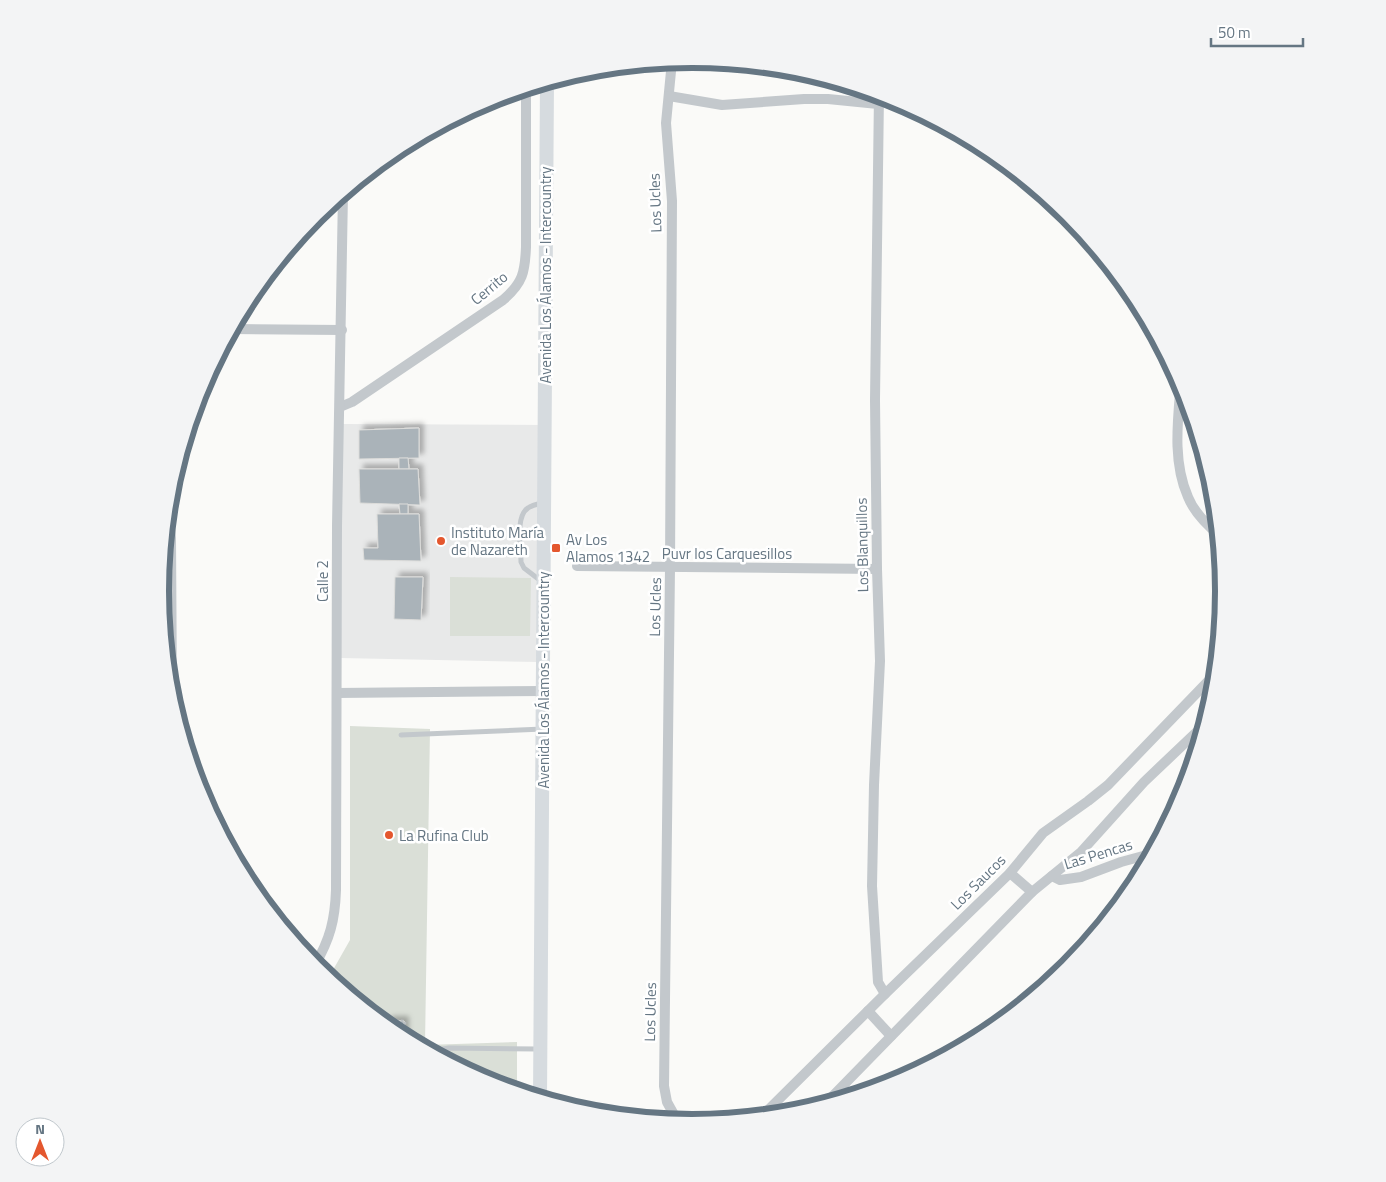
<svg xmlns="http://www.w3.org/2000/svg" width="1386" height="1182" viewBox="0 0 1386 1182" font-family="'Titillium Web',sans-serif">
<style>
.built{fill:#e8e9e9}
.green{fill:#dadfd7}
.building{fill:#aab3b9;stroke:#dcdcda;filter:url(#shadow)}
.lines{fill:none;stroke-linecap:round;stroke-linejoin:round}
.path{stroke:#bbbfc2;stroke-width:2.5;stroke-dasharray:2.5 2.5;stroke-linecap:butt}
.service{stroke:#c3c8cc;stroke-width:5}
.minor{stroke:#c3c8cc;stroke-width:10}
.secondary{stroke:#d6dbdf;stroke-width:14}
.poi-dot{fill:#e4572e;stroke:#fff;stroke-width:2}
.labels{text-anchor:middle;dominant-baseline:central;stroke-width:5;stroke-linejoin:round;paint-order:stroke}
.street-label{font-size:15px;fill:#657683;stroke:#fff}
.poi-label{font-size:15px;fill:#657683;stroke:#fff;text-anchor:start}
.rim{fill:none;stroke:#657683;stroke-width:6}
</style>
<defs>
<filter id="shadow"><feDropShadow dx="4.5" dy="-4.5" stdDeviation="2.5" flood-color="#0004"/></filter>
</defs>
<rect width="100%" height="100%" fill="#fafaf8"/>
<polygon class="built" points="342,424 544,425 538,662 341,658"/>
<g class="green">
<polygon points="450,577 531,578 530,636 450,636"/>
<polygon points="350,726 430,729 425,1045 517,1042 517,1091 489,1083 397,1033 329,977 350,940"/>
</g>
<g class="building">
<polygon points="419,428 419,458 359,459 359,430"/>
<polygon points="399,458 408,458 409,469 399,469"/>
<polygon points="359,469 418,469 420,505 360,503"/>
<polygon points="399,504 408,504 408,514 400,514"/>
<polygon points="377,514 419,514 421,561 364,560 363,548 378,548"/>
<polygon points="395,577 423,577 421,620 394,619"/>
<polygon points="387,1021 404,1021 404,1037 387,1025"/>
</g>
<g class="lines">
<polyline class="path" points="381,1020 405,1021 405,1038"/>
<g class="service">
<path d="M 541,581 L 524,568 L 521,562 C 521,548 515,516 528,508 C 532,505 538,504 543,503"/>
<polyline points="401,735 543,729"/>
<polyline points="430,1051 449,1048 538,1049"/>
</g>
<g class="minor">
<polyline points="672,61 666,123 672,201 670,568 664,1086 667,1102 678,1122"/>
<polyline points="879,94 875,400 877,569 880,661 874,785 872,886 878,982 885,994"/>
<polyline points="669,96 722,105 804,99 828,99 878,104"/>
<polyline points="232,329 342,330"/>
<path d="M 1181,381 C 1178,419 1172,461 1188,497 C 1194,512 1208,526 1220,536"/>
<path d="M 340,407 L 352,402 L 503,300 C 523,283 525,272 526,247 L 526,88"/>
<polyline points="169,510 171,538 172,698"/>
<polyline points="577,566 877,569"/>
<polyline points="337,693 543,691"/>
<polyline points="1010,873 1032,892"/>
<polyline points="1052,876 1060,880 1081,877 1121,862 1154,853"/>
<path d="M 315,965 C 330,939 335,920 336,890 L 337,526 L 343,193"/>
<polyline points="868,1011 891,1036"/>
<polyline points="824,1105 1032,892 1081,852 1144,782 1206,723"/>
<polyline points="762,1116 885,994 1010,873 1043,833 1088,801 1108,785 1217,672"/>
</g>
<polyline class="secondary" points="540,1098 547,82"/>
</g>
<g class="poi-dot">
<circle cx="441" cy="541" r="5"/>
<rect x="551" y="543" width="10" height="10" rx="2.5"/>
<circle cx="389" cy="835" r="5"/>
</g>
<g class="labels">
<g class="street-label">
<text transform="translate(655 203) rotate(-92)">Los Ucles</text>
<text transform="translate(545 275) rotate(-90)">Avenida Los Álamos - Intercountry</text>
<text transform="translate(489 288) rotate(-40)">Cerrito</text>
<text transform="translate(862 545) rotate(-91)">Los Blanquillos</text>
<text x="727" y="553">Puvr los Carquesillos</text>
<text transform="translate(322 581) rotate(-90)">Calle 2</text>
<text transform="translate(655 607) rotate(-89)">Los Ucles</text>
<text transform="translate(543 680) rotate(-90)">Avenida Los Álamos - Intercountry</text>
<text transform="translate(1098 854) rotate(-17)">Las Pencas</text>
<text transform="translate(978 882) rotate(-45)">Los Saucos</text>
<text transform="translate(650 1012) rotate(-89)">Los Ucles</text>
</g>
<g class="poi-label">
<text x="451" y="532">Instituto María<tspan x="451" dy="17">de Nazareth</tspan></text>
<text x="566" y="539">Av Los<tspan x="566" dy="17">Alamos 1342</tspan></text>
<text x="399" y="835">La Rufina Club</text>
</g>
</g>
<path d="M0 0H1386V1182H0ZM169 591a523 523 0 1 1 1046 0a523 523 0 1 1-1046 0Z" fill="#f3f4f5" fill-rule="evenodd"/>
<path class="rim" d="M169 591a523 523 0 1 1 1046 0a523 523 0 1 1-1046 0Z"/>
<g transform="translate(40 1142)"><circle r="24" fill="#ffffff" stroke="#c1c8cd"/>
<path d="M0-4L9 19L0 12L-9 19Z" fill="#e4572e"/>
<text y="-8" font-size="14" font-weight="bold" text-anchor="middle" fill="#657683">N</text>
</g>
<path d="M1211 38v8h92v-8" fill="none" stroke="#657683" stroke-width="2.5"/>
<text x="1218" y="38" font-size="15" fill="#657683" stroke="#ffffff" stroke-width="4" paint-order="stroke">50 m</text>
</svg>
